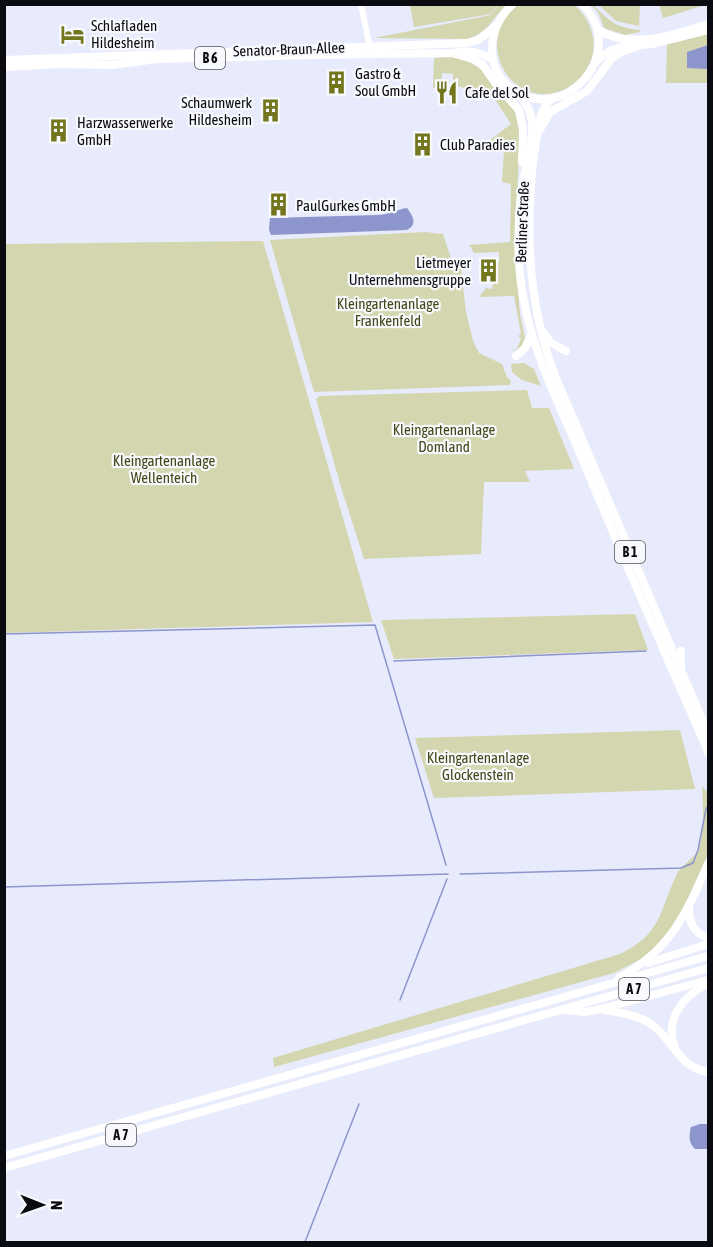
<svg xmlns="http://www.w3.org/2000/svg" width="713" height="1247" viewBox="0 0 713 1247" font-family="'Asap Condensed',sans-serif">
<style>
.green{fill:#d3d6ae}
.water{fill:#8c95cc}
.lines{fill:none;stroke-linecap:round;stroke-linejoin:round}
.stream{stroke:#8c95cc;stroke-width:1.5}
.tertiary{stroke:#fff;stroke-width:6}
.primary{stroke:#fff;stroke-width:8}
.trunk{stroke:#fff;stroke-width:8}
.motorway{stroke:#fff;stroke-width:8}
.labels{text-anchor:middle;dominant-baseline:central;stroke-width:4.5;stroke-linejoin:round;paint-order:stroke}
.shield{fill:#f8f9fd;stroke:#515257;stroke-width:1.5}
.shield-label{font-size:14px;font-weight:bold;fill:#0a0b10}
.poi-label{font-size:15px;fill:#0a0b10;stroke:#f8f9fd;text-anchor:start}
.street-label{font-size:15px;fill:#0a0b10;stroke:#f8f9fd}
.park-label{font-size:15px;fill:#444617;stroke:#f8f9fd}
</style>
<rect width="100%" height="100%" fill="#e8ebfc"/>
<g class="green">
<path d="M 573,4 C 588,16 596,34 593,53 C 590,67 581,80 569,87 C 516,117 469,44 517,5 Z"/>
<polygon points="659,4 705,4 705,5 663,18"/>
<polygon points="410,5 410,4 497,5 491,14 414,27"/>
<path d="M 498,5 L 507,5 C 490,18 491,33 466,39 L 374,38 L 491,15 Z"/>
<path d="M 591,5 L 593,5 C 610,21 616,28 640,30 L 640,32 L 625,35 L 604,28 L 598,12 Z"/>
<polygon points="599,5 640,5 639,26 616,21"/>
<polygon points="708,32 708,83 666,83 667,44"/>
<path d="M 434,58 C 443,58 454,56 462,59 C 487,67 515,102 520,128 L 515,253 L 520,314 L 526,343 L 518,350 L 508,351 L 517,349 L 521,338 L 518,336 L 521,334 L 514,296 L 479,297 L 486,288 L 492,289 L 497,263 L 499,262 L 499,252 L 474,253 L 469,245 L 510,242 L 511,184 L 502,182 L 504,150 L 488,149 L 485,144 L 511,124 L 494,98 L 487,94 L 475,92 L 458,86 L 458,81 L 453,81 L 453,74 L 442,73 L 441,81 L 437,81 L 436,88 L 433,88 Z"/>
<polygon points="425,232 443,234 451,258 461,269 466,312 473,341 479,353 502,364 507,377 511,381 510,385 314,392 270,240"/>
<polygon points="263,241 373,622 5,633 5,244"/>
<polygon points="524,363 534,369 541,386 522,380 512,372 511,364"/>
<polygon points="527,390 532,408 549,408 574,469 525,471 530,482 484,482 481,554 364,559 341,487 316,399 319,396"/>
<polygon points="635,614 648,650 394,659 381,620"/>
<polygon points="680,730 695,789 434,798 415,738"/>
<path d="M 702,786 L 708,793 L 708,854 L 685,905 L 670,929 L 658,944 L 643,958 L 614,973 L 274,1067 L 273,1058 L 620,954 C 662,934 659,911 677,874 C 681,865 693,860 698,850 C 705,836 703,803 702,786 Z"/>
</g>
<g class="water">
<polygon points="708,45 708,69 687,68 687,52"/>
<path d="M 407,208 C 413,216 418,224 407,230 L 271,235 L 269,230 L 270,218 L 379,215 C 390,214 398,209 407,208 Z"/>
<path d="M 700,1124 L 708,1124 L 708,1149 L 695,1149 C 688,1142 689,1136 691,1127 Z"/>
</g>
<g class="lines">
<g class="stream">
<polyline points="4,634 375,625 446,865"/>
<polyline points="394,661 646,651"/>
<polyline points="460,874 681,868 693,863 698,850 706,809 708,806"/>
<polyline points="4,887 448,874"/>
<polyline points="400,1000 447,879"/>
<polyline points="305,1242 359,1104"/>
</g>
<polyline class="tertiary" points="361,4 370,48"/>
<g class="primary">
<path d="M 513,4 C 499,16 491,34 492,53 C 493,67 500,80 511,88 C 563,128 631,52 582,4"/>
<polyline points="455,54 473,59 482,64 498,87 519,110 523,130 522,162"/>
<polyline points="4,60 468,43 478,40 496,26"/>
<path d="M 4,67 L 60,64 L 112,65 L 157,59 L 309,55 L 452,53 C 468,50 479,51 493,60"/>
<path d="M 518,93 C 525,102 531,110 532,121 C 534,144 524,170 521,193 C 517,231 517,273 526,311 C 538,365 563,412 584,463 C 624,560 666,656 708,751"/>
<path d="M 553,98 C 538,109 538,131 535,148 C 524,227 527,304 556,378 L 708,733"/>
<polyline points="543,332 551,343 566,351"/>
<polyline points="516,356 525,348 531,335"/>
<polyline points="681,651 681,666"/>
</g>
<g class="trunk">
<path d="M 597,29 C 628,51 676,34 708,24"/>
<polyline points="597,61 609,51 620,47 652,44 708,30"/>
<polyline points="538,133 550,112 587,91 613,57 624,51 641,45"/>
</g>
<g class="motorway">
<polyline points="707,748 708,753"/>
<path d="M 689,908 C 689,923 693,932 708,938"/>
<polyline points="648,963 708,944"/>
<path d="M 619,978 C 671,949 685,916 708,864"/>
<polyline points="566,1010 584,1012 601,1009 708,980"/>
<path d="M 605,1010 C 621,1013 638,1015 651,1024 C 673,1039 679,1068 708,1072"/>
<path d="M 675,1048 C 664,1020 682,997 707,984"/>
<polyline points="4,1156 708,956"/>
<polyline points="4,1168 708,968"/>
</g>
</g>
<defs>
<symbol id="hotel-bare" viewBox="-9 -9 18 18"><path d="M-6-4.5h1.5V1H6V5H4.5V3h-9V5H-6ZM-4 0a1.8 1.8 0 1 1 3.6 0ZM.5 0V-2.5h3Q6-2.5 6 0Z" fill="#73761d" stroke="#f8f9fd" stroke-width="2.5" paint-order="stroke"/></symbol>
<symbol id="building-bare" viewBox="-9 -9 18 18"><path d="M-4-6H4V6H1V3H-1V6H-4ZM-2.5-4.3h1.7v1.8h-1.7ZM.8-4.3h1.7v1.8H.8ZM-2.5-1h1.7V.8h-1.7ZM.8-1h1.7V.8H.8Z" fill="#73761d" stroke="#f8f9fd" stroke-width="2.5" paint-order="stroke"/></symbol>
<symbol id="restaurant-bare" viewBox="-9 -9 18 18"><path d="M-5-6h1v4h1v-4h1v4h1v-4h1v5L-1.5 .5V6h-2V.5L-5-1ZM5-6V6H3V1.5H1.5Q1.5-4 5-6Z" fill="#73761d" stroke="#f8f9fd" stroke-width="2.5" paint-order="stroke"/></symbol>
</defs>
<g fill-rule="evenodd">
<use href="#hotel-bare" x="56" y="18" width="33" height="33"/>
<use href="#building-bare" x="320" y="66" width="33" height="33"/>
<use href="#restaurant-bare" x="430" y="76" width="33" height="33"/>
<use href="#building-bare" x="254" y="94" width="33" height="33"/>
<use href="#building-bare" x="42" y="114" width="33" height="33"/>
<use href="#building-bare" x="406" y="128" width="33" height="33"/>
<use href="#building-bare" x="262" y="188" width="33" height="33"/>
<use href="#building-bare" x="472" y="254" width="33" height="33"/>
</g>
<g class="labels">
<g class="shield">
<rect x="195" y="47" width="30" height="22" rx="4.5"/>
<rect x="615" y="541" width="30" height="22" rx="4.5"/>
<rect x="619" y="978" width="30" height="22" rx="4.5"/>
<rect x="106" y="1124" width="30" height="22" rx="4.5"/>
</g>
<g class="shield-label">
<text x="210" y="58">B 6</text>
<text x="630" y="552">B 1</text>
<text x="634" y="989">A 7</text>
<text x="121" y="1135">A 7</text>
</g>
<g class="poi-label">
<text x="91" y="25">Schlafladen<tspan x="91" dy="17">Hildesheim</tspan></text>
<text x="355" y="73">Gastro &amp;<tspan x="355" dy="17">Soul GmbH</tspan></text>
<text x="465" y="92">Cafe del Sol</text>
<text x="252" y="102" text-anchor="end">Schaumwerk<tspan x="252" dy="17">Hildesheim</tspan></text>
<text x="77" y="122">Harzwasserwerke<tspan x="77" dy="17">GmbH</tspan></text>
<text x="440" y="144">Club Paradies</text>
<text x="296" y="205">PaulGurkes GmbH</text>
<text x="471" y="262" text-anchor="end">Lietmeyer<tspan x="471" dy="17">Unternehmensgruppe</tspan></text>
</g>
<g class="street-label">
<text transform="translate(289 49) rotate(-2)">Senator-Braun-Allee</text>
<text transform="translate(522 222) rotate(-88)">Berliner Straße</text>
</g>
<g class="park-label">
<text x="388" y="303">Kleingartenanlage<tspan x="388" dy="17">Frankenfeld</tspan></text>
<text x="444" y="429">Kleingartenanlage<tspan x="444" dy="17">Domland</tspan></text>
<text x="164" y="460">Kleingartenanlage<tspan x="164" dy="17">Wellenteich</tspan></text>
<text x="478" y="757">Kleingartenanlage<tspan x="478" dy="17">Glockenstein</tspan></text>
</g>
</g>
<rect width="713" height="1247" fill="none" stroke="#0a0b10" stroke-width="12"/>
<g transform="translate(42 1205) rotate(91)" stroke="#f8f9fd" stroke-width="4.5" paint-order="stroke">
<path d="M0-4.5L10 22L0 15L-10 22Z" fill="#0a0b10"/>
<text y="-9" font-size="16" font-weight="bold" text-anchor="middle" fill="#0a0b10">N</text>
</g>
</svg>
